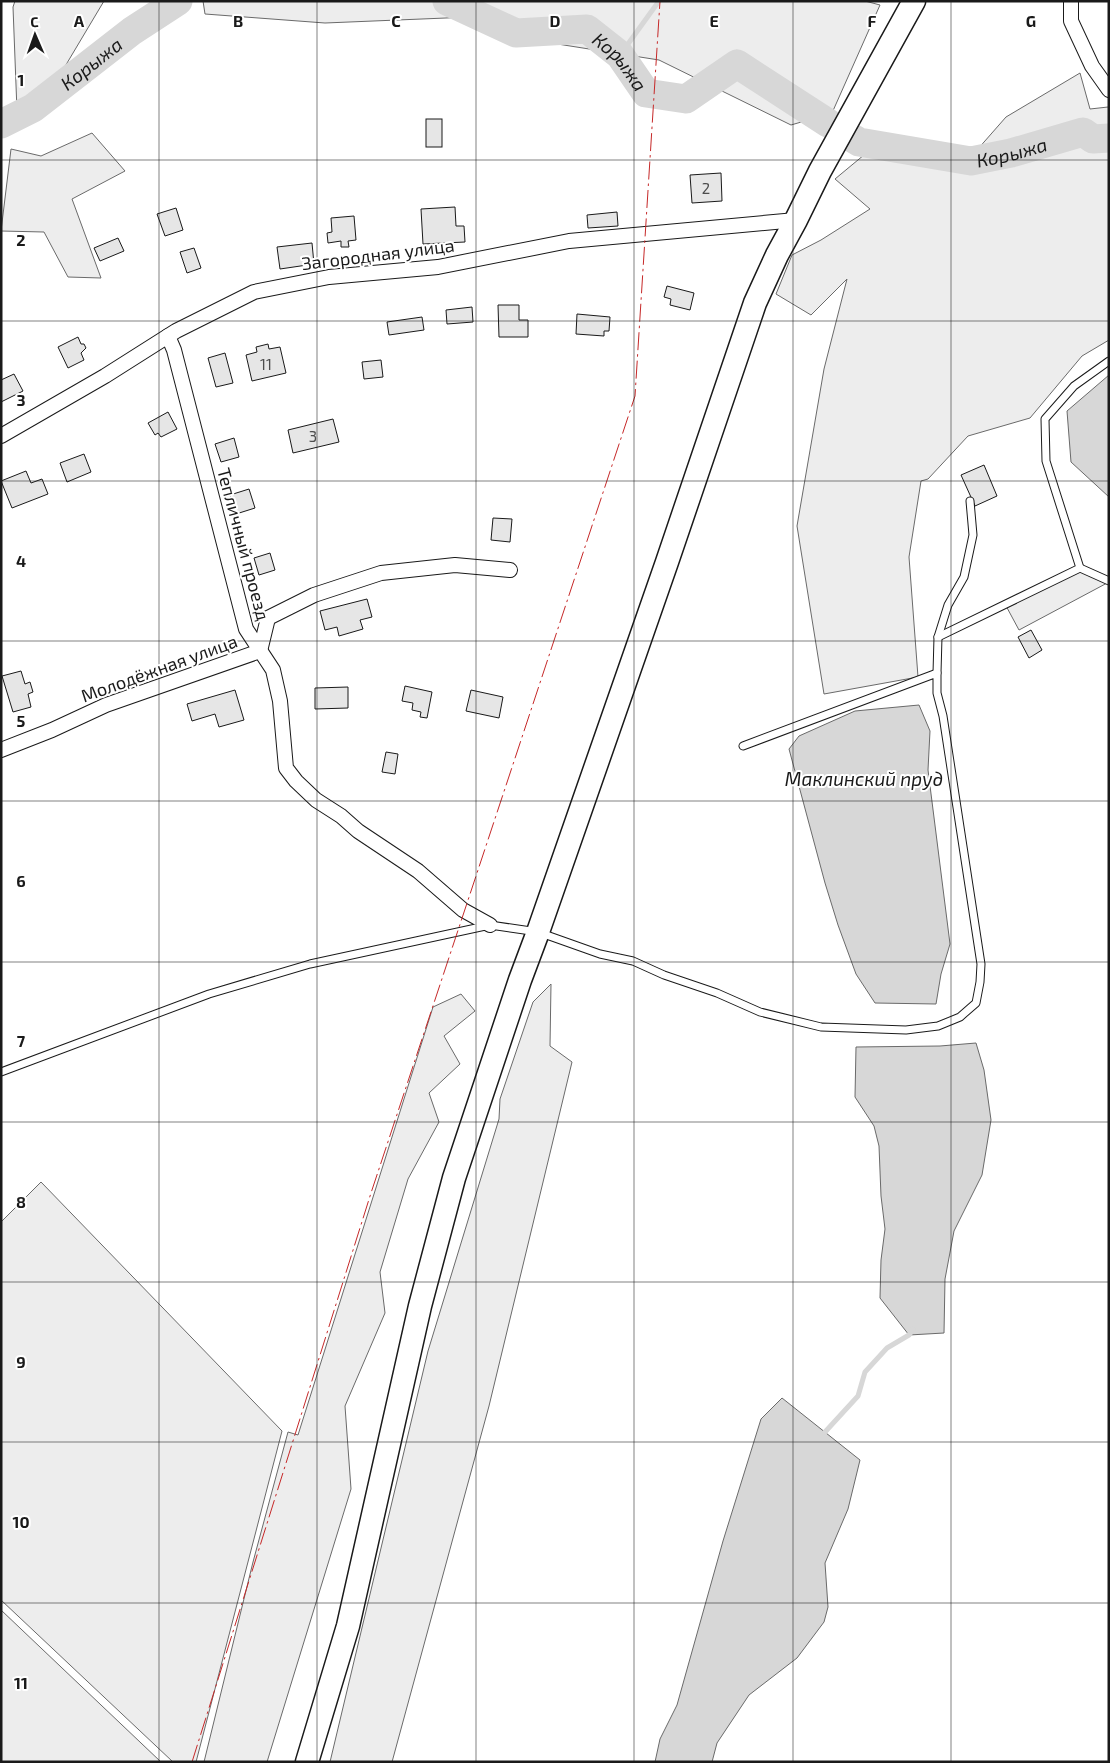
<svg xmlns="http://www.w3.org/2000/svg" width="1110" height="1763" viewBox="0 0 1110 1763" font-family="'Exo 2',sans-serif">
<style>
.built{fill:#ededed;stroke:#6a6a6a}
.water{fill:#d7d7d7;stroke:#6a6a6a}
.lines{fill:none;stroke-linecap:round;stroke-linejoin:round}
.stream{stroke:#d7d7d7;stroke-width:5}
.river{stroke:#d7d7d7;stroke-width:29}
.building{fill:#e6e6e6;stroke:#1a1a1a}
.lane-casing{stroke:#1a1a1a;stroke-width:9}
.street-casing{stroke:#1a1a1a;stroke-width:16}
.primary-casing{stroke:#1a1a1a;stroke-width:25}
.lane{stroke:#fff;stroke-width:7}
.street{stroke:#fff;stroke-width:14}
.primary{stroke:#fff;stroke-width:22}
.power{stroke:#c62828;stroke-width:1;stroke-dasharray:18 4 2.5 4;stroke-linecap:butt}
.grid{fill:none;stroke:#1a1a1a;stroke-width:1;stroke-opacity:0.55}
.labels{text-anchor:middle;dominant-baseline:central;stroke-width:4;stroke-linejoin:round;paint-order:stroke}
.number-label{font-size:15px;fill:#4d4d4d}
.street-label{font-size:18px;fill:#1a1a1a;stroke:#fff}
.water-label{font-size:19px;font-style:italic;fill:#1a1a1a;stroke:#fff}
.grid-label{font-size:16px;text-anchor:middle;font-weight:bold;fill:#1a1a1a;stroke:#fff;stroke-width:4;stroke-linejoin:round;paint-order:stroke}
</style>
<rect width="100%" height="100%" fill="#fff"/>
<g class="built">
<polygon points="15,1 104,1 45,100 17,111 13,7"/>
<polygon points="203,1 865,1 880,5 832,113 791,125 659,60 532,40 470,17 325,23 205,14"/>
<polygon points="1080,73 1090,109 1108,107 1109,108 1109,340 1082,356 1030,418 968,436 928,479 921,481 909,557 918,677 824,694 797,526 824,369 847,279 811,315 776,294 792,255 821,240 870,209 835,179 876,145 977,150 1006,117"/>
<polygon points="92,133 125,171 72,199 101,278 68,277 44,232 1,231 11,149 41,156"/>
<polygon points="1080,568 1109,582 1019,630 1005,604"/>
<polygon points="551,984 550,1046 572,1062 489,1406 392,1762 330,1762 428,1351 499,1119 500,1099 533,1002"/>
<polygon points="461,994 475,1011 444,1036 460,1064 429,1093 439,1122 408,1179 380,1272 385,1313 345,1406 351,1489 267,1762 204,1762 253,1562 288,1432 298,1435 433,1007"/>
<polygon points="41,1182 282,1431 196,1762 173,1762 1,1600 1,1222"/>
<polygon points="1,1610 161,1762 1,1762"/>
</g>
<g class="water">
<polygon points="1109,375 1109,497 1071,462 1067,411"/>
<polygon points="919,705 930,731 928,770 950,944 941,974 936,1004 875,1003 856,974 838,925 825,883 789,749 799,736 855,711"/>
<polygon points="976,1043 984,1070 991,1120 982,1175 954,1231 945,1279 944,1333 909,1335 880,1298 881,1260 885,1229 881,1196 879,1146 874,1126 855,1097 856,1047 940,1046"/>
<polygon points="782,1398 860,1460 848,1509 825,1563 828,1607 824,1622 797,1658 749,1695 717,1743 712,1762 655,1762 660,1739 677,1705 723,1541 761,1419"/>
</g>
<g class="lines">
<g class="stream">
<polyline points="620,55 659,1"/>
<polyline points="825,1432 858,1396 865,1372 887,1348 909,1335 913,1329"/>
</g>
<g class="river">
<path id="s1" d="M 447,1 L 516,33 L 587,29 L 620,55 L 646,93 L 686,99 L 737,64 L 828,123"/>
<path id="s2" d="M 1,124 L 33,108 L 132,31 L 178,1"/>
<path id="s3" d="M 854,139 L 859,142 L 971,161 L 1011,153 L 1083,132 L 1093,139 L 1109,138"/>
</g>
</g>
<g class="building">
<rect x="426" y="119" width="16" height="28"/>
<polygon points="721,173 722,201 692,203 690,175"/>
<polygon points="455,207 456,226 464,226 465,242 423,244 421,209"/>
<polygon points="176,208 183,230 165,236 157,214"/>
<polygon points="617,212 618,226 588,228 587,215"/>
<polygon points="354,216 356,240 348,241 349,247 341,247 341,241 328,243 327,233 332,232 331,218"/>
<polygon points="118,238 124,251 100,261 94,248"/>
<polygon points="312,243 314,264 280,269 277,247"/>
<polygon points="194,248 201,268 187,273 180,252"/>
<polygon points="667,286 694,293 690,310 670,305 671,299 664,297"/>
<polygon points="498,305 519,305 519,320 528,320 528,337 499,337"/>
<polygon points="472,307 473,322 447,324 446,310"/>
<polygon points="577,314 610,317 609,331 604,331 604,336 576,334"/>
<polygon points="422,317 424,330 389,335 387,322"/>
<polygon points="78,337 81,344 84,344 86,348 81,353 84,360 68,368 58,347"/>
<polygon points="268,344 269,349 280,347 286,373 252,381 246,355 257,352 256,347"/>
<polygon points="225,353 233,383 216,387 208,358"/>
<polygon points="381,360 383,377 364,379 362,362"/>
<polygon points="14,374 23,391 1,402 1,380"/>
<polygon points="168,412 177,429 161,437 158,433 155,435 148,423"/>
<polygon points="333,419 339,442 293,453 288,430"/>
<polygon points="234,438 239,457 221,462 215,444"/>
<polygon points="84,454 91,472 67,482 60,463"/>
<polygon points="984,465 997,496 975,506 961,475"/>
<polygon points="26,471 31,483 42,479 48,494 12,508 1,481"/>
<polygon points="249,489 255,508 236,514 230,495"/>
<polygon points="493,518 512,519 510,542 491,540"/>
<polygon points="270,553 275,570 259,575 254,558"/>
<polygon points="367,599 372,617 360,620 363,629 339,636 337,627 325,630 320,611"/>
<polygon points="1031,630 1042,650 1029,658 1018,637"/>
<polygon points="21,671 25,684 30,682 33,692 28,694 31,707 13,712 2,676"/>
<polygon points="405,686 432,692 427,718 420,717 421,712 412,710 413,703 402,701"/>
<polygon points="348,687 348,708 315,709 315,688"/>
<polygon points="235,690 244,720 219,727 215,714 192,721 187,704"/>
<polygon points="471,690 503,697 499,718 466,711"/>
<polygon points="386,752 398,754 395,774 382,772"/>
</g>
<g class="lines">
<defs>
<g id="lane">
<polyline points="1080,568 1109,581"/>
<polyline points="938,637 1080,568 1046,461 1045,419 1074,386 1109,361"/>
<polyline points="937,673 938,637 948,605 964,577 973,535 970,501"/>
<polyline points="1,1072 209,994 310,964 490,925 538,932 600,954 633,961 664,975 717,993 760,1012 821,1027 906,1030 938,1026 960,1017 976,1003 980,982 981,964 943,716 937,693 937,673 743,746"/>
</g>
<g id="street">
<polyline points="1071,1 1071,21 1092,66 1109,90"/>
<polyline points="168,336 174,350 246,629 273,670 280,701 286,768 296,781 316,800 341,816 358,831 418,871 463,910 490,925"/>
<polyline points="1,436 105,376 176,331 254,292 329,277 438,267 569,241 796,220"/>
<polyline points="1,750 52,730 106,705 260,651 268,618 314,595 381,573 455,565 510,570"/>
</g>
<polyline id="primary" points="307,1762 348,1626 420,1306 454,1178 520,980 538,932 667,562 755,303 777,255 796,220 820,171 914,1"/>
</defs>
<use href="#lane" class="lane-casing"/>
<use href="#street" class="street-casing"/>
<use href="#primary" class="primary-casing"/>
<use href="#lane" class="lane"/>
<use href="#street" class="street"/>
<use href="#primary" class="primary"/>
<polyline class="power" points="192,1762 371,1193 635,396 660,1"/>
</g>
<path class="grid" d="M 159,1 L 159,1762M 317,1 L 317,1762M 476,1 L 476,1762M 634,1 L 634,1762M 793,1 L 793,1762M 951,1 L 951,1762M 1,160 L 1109,160M 1,321 L 1109,321M 1,481 L 1109,481M 1,641 L 1109,641M 1,801 L 1109,801M 1,962 L 1109,962M 1,1122 L 1109,1122M 1,1282 L 1109,1282M 1,1442 L 1109,1442M 1,1603 L 1109,1603"/>
<g class="labels">
<g class="number-label">
<text x="706" y="188">2</text>
<text x="266" y="364">11</text>
<text x="313" y="436">3</text>
</g>
<g class="street-label">
<text transform="translate(378 254) rotate(-7)">Загородная улица</text>
<text transform="translate(244 544) rotate(75)">Тепличный проезд</text>
<text transform="translate(159 668) rotate(-20)">Молодёжная улица</text>
</g>
<g class="water-label">
<text stroke="none"><textPath href="#s1" startOffset="194">Корыжа</textPath></text>
<text stroke="none"><textPath href="#s2" startOffset="109">Корыжа</textPath></text>
<text stroke="none"><textPath href="#s3" startOffset="161">Корыжа</textPath></text>
<text x="864" y="778">Маклинский пруд</text>
</g>
</g>
<g class="grid-label">
<text x="79" y="27">A</text>
<text x="238" y="27">B</text>
<text x="396" y="27">C</text>
<text x="555" y="27">D</text>
<text x="714" y="27">E</text>
<text x="872" y="27">F</text>
<text x="1031" y="27">G</text>
<text x="21" y="86">1</text>
<text x="21" y="246">2</text>
<text x="21" y="406">3</text>
<text x="21" y="567">4</text>
<text x="21" y="727">5</text>
<text x="21" y="887">6</text>
<text x="21" y="1047">7</text>
<text x="21" y="1208">8</text>
<text x="21" y="1368">9</text>
<text x="21" y="1528">10</text>
<text x="21" y="1689">11</text>
</g>
<rect width="1110" height="1763" fill="none" stroke="#1a1a1a" stroke-width="5"/>
<g transform="translate(35 35) rotate(358)" stroke="#ffffff" stroke-width="4" paint-order="stroke">
<path d="M0-4L9 19L0 12L-9 19Z" fill="#1a1a1a"/>
<text y="-8" font-size="14" font-weight="bold" text-anchor="middle" fill="#1a1a1a">С</text>
</g>
</svg>
